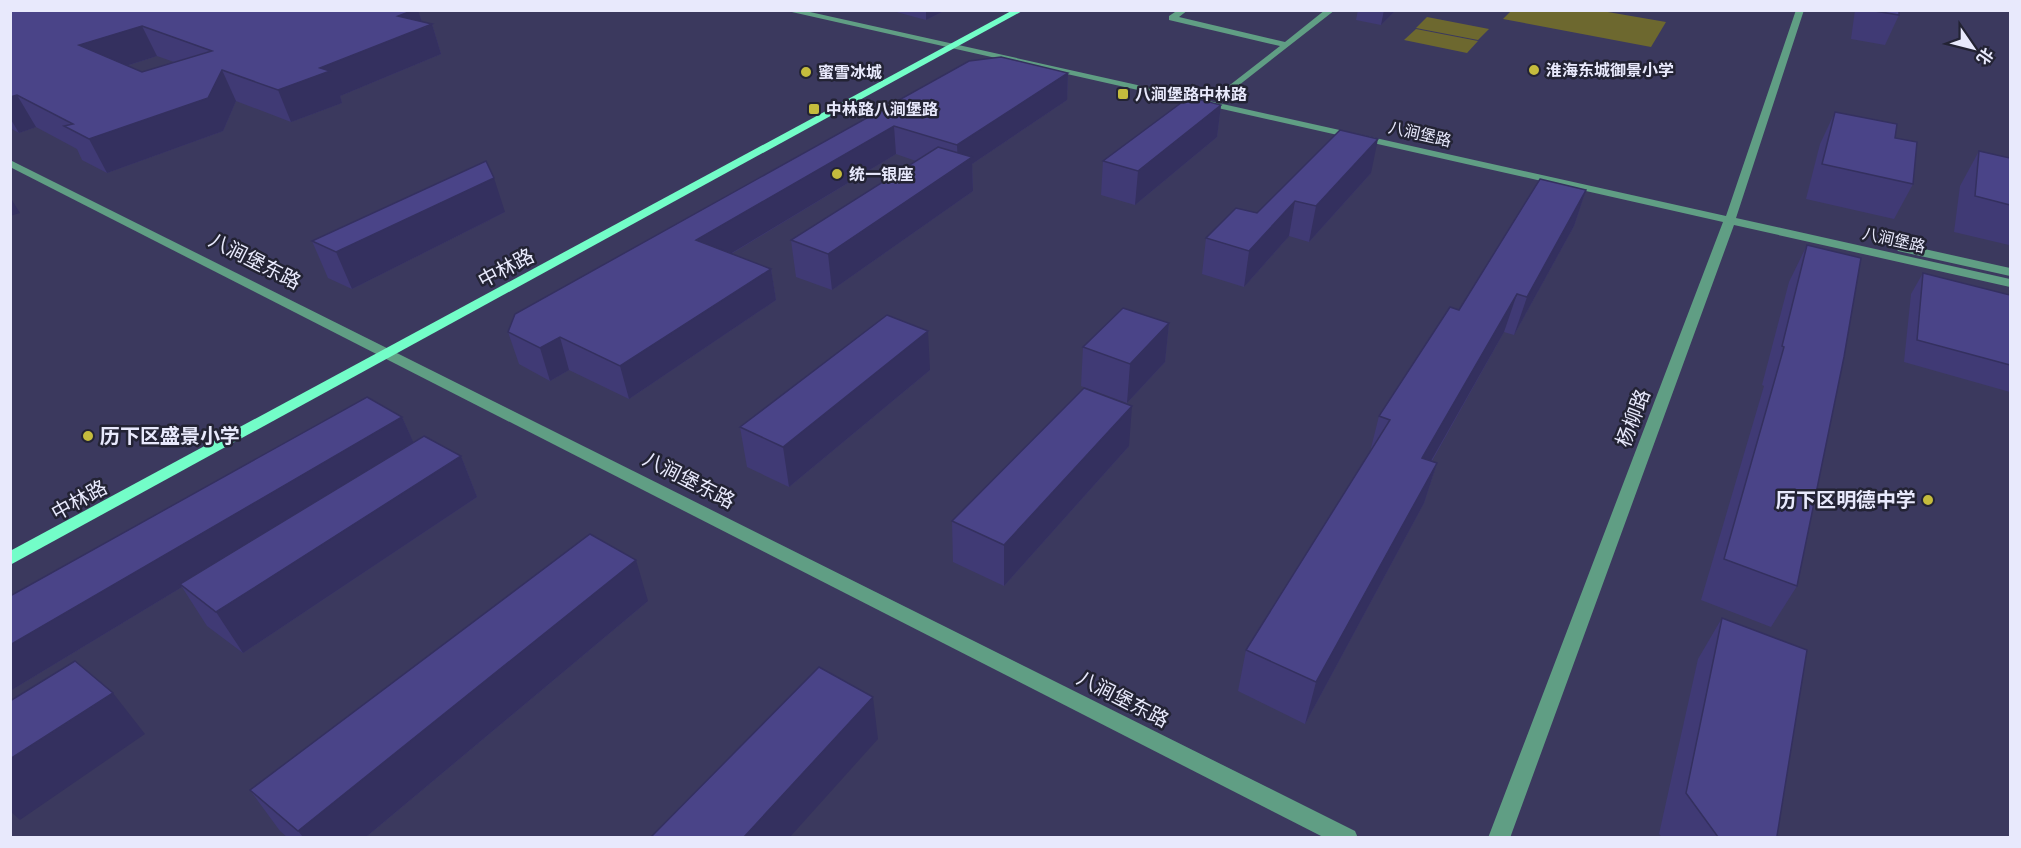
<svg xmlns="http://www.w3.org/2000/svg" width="2021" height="848" viewBox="0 0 2021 848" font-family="Poppins,'Noto Sans SC',sans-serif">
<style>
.green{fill:#6d682f}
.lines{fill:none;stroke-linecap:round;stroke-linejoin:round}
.minor{fill:#609e84;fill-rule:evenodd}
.major{fill:#73fdc8;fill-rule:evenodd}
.wall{fill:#403a75;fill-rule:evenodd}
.shaded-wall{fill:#34305f}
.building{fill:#4a4488;stroke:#34305f;stroke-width:1.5;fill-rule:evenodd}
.poi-dot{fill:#c5bc3d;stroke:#232334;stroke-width:2}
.labels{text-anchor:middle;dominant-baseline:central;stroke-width:5;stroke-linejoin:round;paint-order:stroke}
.far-poi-label{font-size:16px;font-weight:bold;fill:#e8e9fc;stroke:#232334;text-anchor:start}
.far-street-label{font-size:16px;fill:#e8e9fc;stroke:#232334}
.street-label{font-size:20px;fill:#e8e9fc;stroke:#232334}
.poi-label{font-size:20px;font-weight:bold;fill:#e8e9fc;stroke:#232334;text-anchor:start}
</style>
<rect width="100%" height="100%" fill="#3b395e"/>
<g class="green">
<polygon points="1602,11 1666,22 1651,47 1503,19 1511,11"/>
<polygon points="1427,17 1489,29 1478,40 1416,28"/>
<polygon points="1416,29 1478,41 1467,53 1404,40"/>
</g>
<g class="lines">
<g class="minor">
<polygon points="783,10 801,10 1726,216 1796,10 1804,10 1736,218 2010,279 2010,287 1734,225 1510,838 1488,838 1723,222"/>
<polygon points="1178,10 1188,10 1179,17 1285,42 1325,10 1335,10 1220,100 1215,97 1217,95 1280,46 1169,20 1169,16"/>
<polygon points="10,160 1355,831 1358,838 1325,838 10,167"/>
<polygon points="1902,244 2010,268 2010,276 1898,251 1896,248"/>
</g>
<polygon class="major" points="1013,10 1024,10 10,565 10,551"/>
</g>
<g class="wall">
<path d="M 10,10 L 418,10 L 422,22 L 432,24 L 441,54 L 340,96 L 342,103 L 291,122 L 236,101 L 223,131 L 107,173 L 82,160 L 77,149 L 36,127 L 19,133 L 10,128 ZM 157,56 L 174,62 L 142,72 L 126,66 Z"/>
<polygon points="889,10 946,10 926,20"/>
<polygon points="1358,10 1396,10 1381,25 1356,20"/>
<polygon points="1855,10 1899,10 1899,15 1885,45 1851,39"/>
<polygon points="969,61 1068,73 1067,100 972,164 973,191 832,290 796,277 791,240 916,161 896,154 731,254 771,269 776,300 629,399 569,370 550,381 519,364 508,332"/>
<polygon points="1221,105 1217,137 1135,205 1101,195 1103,161"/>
<polygon points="1835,112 1895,138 1913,184 1894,219 1806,199 1820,144"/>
<polygon points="1979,151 2010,158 2010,244 2009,245 1954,232 1960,186"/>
<polygon points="1371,173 1309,242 1289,236 1244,287 1202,274 1206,238 1257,213"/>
<polygon points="1586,190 1574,226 1514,335 1504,332 1432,461 1437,463 1424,503 1305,724 1238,691 1246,650 1370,452 1379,416 1459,310"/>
<polygon points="505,212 352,289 328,278 312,241"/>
<polygon points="1807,245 1797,586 1771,627 1701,600 1764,386 1762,385 1789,282"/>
<polygon points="1923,273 2010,295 2010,392 1904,362 1911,294"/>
<polygon points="1169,323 1165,362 1127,403 1081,386 1083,347"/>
<polygon points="930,370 789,487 747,467 740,427"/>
<polygon points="402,417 413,442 461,456 477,497 243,653 207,626 182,587 10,691"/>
<polygon points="1129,446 1004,586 953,562 952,521"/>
<polygon points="648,601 366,837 287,837 280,831 250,790"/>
<polygon points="1722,618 1777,836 1781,837 1662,837 1659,834 1698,659"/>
</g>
<g class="shaded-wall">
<polygon points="414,10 418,10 424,28 432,24 441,54 340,96 342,103 291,122 278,90 320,68 398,16"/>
<polygon points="926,10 946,10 926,20"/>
<polygon points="1384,10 1396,10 1381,25"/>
<polygon points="142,26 157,56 94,76 79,45"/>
<polygon points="222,70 236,101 223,131 107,173 89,139"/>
<polygon points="1068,73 1067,100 972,164 973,191 832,290 828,254 958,167 957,145"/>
<polygon points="17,95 36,127 19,133 10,118 10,97"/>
<polygon points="1221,105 1217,137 1135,205 1138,171"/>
<polygon points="894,126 896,154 702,271 696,240"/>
<polygon points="1378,139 1371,173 1309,242 1316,206"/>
<polygon points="494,178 505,212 352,289 336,252"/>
<polygon points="1586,190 1574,226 1514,335 1527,297"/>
<polygon points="10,197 20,213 10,216"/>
<polygon points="1295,201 1289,236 1244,287 1249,251"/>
<polygon points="771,269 776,300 629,399 620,366"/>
<polygon points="1517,294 1504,332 1410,498 1422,458"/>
<polygon points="1169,323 1165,362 1127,403 1130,364"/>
<polygon points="928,331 930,370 789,487 783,447"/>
<polygon points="560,337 569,370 550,381 540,348"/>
<polygon points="1132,406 1129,446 1004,586 1004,545"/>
<polygon points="402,417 415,446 180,584 182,587 10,691 10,645"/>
<polygon points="461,456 477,497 243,653 216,612"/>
<polygon points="1437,463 1424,503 1305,724 1316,682"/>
<polygon points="636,560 648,601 366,837 303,837 298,831"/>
<polygon points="113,693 145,734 20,820 10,811 10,759"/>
<polygon points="873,697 878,739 790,837 744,837"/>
</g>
<g class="building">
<path d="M 10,10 L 414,10 L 398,16 L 432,24 L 320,68 L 330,71 L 278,90 L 222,70 L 208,98 L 89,139 L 64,126 L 73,124 L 17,95 L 10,97 ZM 142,26 L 212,51 L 142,72 L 79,45 Z"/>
<polygon points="1869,10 1899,10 1899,15"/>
<polygon points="1001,57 1068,73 957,145 894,126 696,240 771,269 620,366 560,337 540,348 508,332 515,314 969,61"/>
<polygon points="1189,97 1221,105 1138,171 1103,161"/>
<polygon points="1835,112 1897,124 1895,138 1917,142 1913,184 1822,164"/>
<polygon points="1340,130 1378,139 1316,206 1295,201 1249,251 1206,238 1236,208 1257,213"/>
<polygon points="938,147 972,157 828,254 791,240"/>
<polygon points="1979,151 2010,158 2010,205 1975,196"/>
<polygon points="486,161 494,178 336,252 312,241"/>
<polygon points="1540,179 1586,190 1527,297 1517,294 1422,458 1437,463 1316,682 1246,650 1390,420 1379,416 1450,307 1459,310"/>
<polygon points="1807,245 1861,258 1844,357 1797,586 1724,559 1784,347 1782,346"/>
<polygon points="1923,273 2010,295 2010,365 1917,340"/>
<polygon points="1123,308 1169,323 1130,364 1083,347"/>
<polygon points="887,315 928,331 783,447 740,427"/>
<polygon points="1084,388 1132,406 1004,545 952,521"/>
<polygon points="367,397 402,417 10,645 10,596"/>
<polygon points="424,436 461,456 216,612 180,584"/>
<polygon points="590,534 636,560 298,831 250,790"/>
<polygon points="1722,618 1807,650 1777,836 1781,837 1718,837 1686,793"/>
<polygon points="75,661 113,693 10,759 10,701"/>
<polygon points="819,667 873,697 744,837 651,837"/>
</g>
<g class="poi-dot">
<circle cx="1534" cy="70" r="6"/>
<circle cx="806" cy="72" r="6"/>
<rect x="1117" y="88" width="12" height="12" rx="3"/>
<rect x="808" y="103" width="12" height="12" rx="3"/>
<circle cx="837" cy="174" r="6"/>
<circle cx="88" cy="436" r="6"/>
<circle cx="1928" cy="500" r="6"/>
</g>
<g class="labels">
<g class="far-poi-label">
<text x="1546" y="70">淮海东城御景小学</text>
<text x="818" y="72">蜜雪冰城</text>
<text x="1135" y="94">八涧堡路中林路</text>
<text x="826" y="109">中林路八涧堡路</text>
<text x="849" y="174">统一银座</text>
</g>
<g class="far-street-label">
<text transform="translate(1420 134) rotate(13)">八涧堡路</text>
<text transform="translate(1894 240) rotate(13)">八涧堡路</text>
</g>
<g class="street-label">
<text transform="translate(255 261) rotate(27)">八涧堡东路</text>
<text transform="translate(506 268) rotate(-28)">中林路</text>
<text transform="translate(1633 418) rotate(-69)">杨柳路</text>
<text transform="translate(689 480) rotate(27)">八涧堡东路</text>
<text transform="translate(79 500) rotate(-29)">中林路</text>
<text transform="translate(1123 699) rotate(27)">八涧堡东路</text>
</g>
<g class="poi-label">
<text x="100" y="436">历下区盛景小学</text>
<text x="1916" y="500" text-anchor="end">历下区明德中学</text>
</g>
</g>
<rect width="2021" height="848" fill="none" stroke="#e8e9fc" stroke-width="24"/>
<g transform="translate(1973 48) rotate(125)" stroke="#232334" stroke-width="4.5" paint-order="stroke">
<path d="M0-4.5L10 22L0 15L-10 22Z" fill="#e8e9fc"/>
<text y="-9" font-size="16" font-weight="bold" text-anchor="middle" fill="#e8e9fc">北</text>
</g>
</svg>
